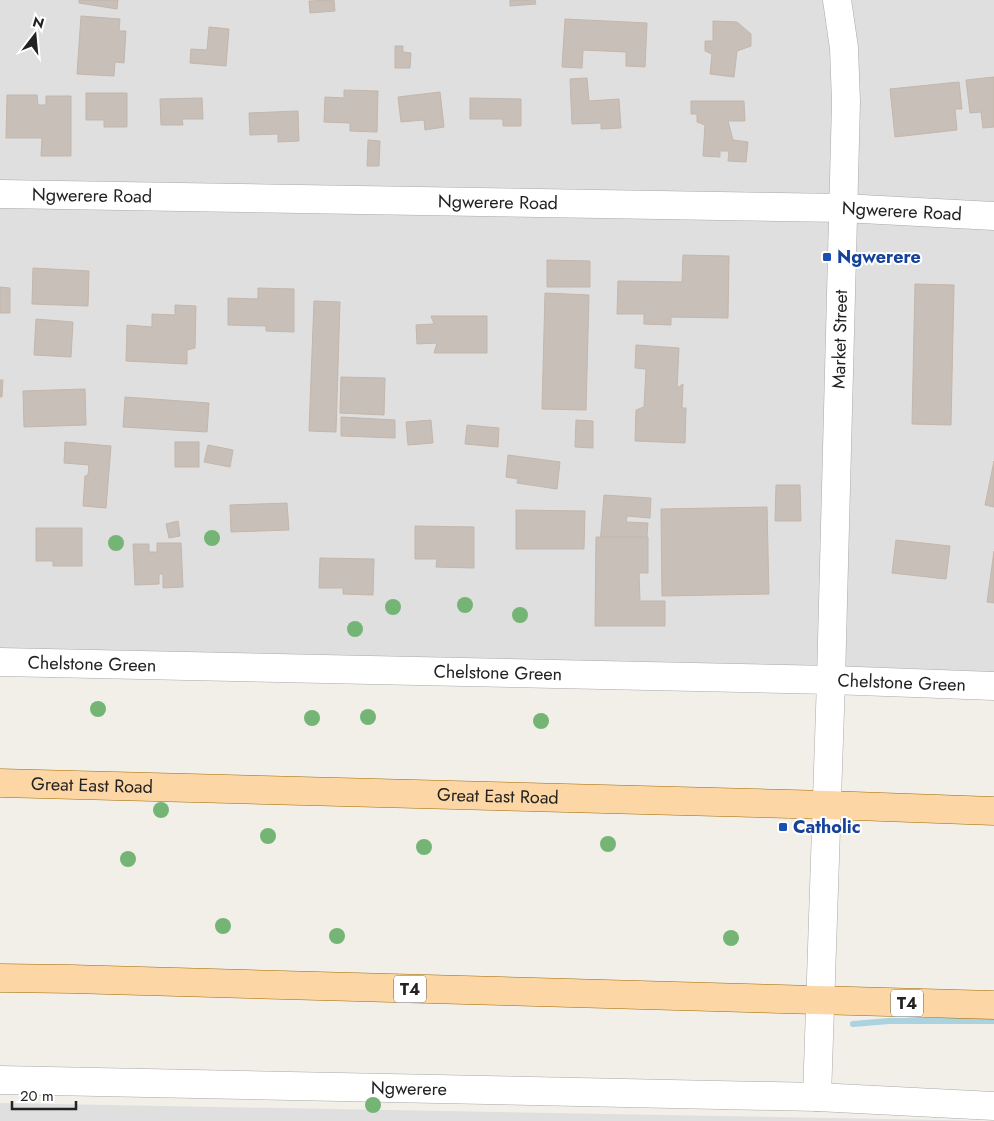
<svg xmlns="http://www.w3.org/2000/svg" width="994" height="1121" viewBox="0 0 994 1121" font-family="Jost,sans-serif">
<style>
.residential{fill:#e0dfdf}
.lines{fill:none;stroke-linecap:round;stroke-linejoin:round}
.stream{stroke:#aad3df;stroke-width:6}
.building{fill:#c7bfb8;stroke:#c4b6ab}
.minor-casing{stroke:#a9a9a9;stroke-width:29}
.major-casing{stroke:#a06b00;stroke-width:29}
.minor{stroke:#fff;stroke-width:28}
.major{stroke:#fcd6a4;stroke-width:28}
.tree{fill:#74b475}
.transit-dot{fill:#1a4fb4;stroke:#fff;stroke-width:2}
.labels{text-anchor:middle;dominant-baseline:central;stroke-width:4;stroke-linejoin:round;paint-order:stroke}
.shield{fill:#fff;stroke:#646464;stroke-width:1}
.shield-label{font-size:16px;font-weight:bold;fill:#222}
.street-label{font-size:18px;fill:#222;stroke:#fff}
.transit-label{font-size:18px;font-weight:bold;fill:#164399;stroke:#fff;text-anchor:start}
</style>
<rect width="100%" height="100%" fill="#f2efe9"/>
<g class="residential">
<polygon points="0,0 994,0 994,692 0,666"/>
<polygon points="0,1103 994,1121 0,1121"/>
</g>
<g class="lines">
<polyline class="stream" points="853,1024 889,1021 994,1021"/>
</g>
<g class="building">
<polygon points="79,0 118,0 117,9 79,3"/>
<polygon points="334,0 335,11 310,13 309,1"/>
<polygon points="510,0 535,0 536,4 510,6"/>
<polygon points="81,16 120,19 119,31 126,31 124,63 115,62 114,76 77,74"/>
<polygon points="565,19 647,23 645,67 626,66 626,52 583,50 582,68 562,67"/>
<polygon points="713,21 737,22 751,34 751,46 737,51 734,77 710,74 712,54 705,51 705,41 713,41"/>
<polygon points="209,27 229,29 226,66 190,63 191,49 207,50"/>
<polygon points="395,46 403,46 403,52 411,53 410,68 395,68"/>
<polygon points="994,77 994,127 983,128 981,112 970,113 966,80"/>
<polygon points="587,78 589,101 619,99 621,128 601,129 601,123 572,124 570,79"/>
<polygon points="959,82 962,109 955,109 957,130 895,137 890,89"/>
<polygon points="344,90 378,91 377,132 350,131 350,123 324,122 325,97 344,98"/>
<polygon points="440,92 444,127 425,130 424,120 401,122 398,97"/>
<polygon points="86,93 127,93 127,127 104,127 104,120 86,120"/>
<polygon points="7,95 37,95 38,105 46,105 46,96 71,96 71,156 41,156 42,138 6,138"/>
<polygon points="202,98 203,119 182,119 183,125 161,125 160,99"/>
<polygon points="470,98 521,99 521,126 503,126 503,119 470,119"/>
<polygon points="691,101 744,101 745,121 728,121 733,140 748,142 746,162 728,161 729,151 720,151 720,157 703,156 705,125 697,122 697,114 691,114"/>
<polygon points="298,111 299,141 278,142 278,134 250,135 249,113"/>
<polygon points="368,140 380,141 379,166 367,166"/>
<polygon points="683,255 729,256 728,318 671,317 671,325 644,324 644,314 617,314 618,281 682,282"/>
<polygon points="547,260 590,261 590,287 547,287"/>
<polygon points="33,268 89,271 88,306 32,304"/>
<polygon points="915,284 954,285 951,425 912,424"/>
<polygon points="0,287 10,288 10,313 0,313"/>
<polygon points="258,288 294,289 294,332 266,331 266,326 228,325 228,298 258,299"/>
<polygon points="545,293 589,295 586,410 542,409"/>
<polygon points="314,301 340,302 336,432 309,431"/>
<polygon points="175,305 196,306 195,348 187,350 187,364 126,361 127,325 152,327 152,314 175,315"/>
<polygon points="431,316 487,316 487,353 434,353 437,343 417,344 416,325 434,324"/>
<polygon points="36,319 73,322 71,357 34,355"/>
<polygon points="636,345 679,348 677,388 683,384 682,408 686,408 685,443 635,441 636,410 644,407 646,369 635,368"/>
<polygon points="341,377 385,378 384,415 340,413"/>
<polygon points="0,380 3,380 2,397 0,397"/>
<polygon points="85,389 86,425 24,427 23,391"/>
<polygon points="125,397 209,403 207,432 123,427"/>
<polygon points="341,417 395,420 395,438 341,436"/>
<polygon points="431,420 433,443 408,445 406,422"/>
<polygon points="576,420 593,421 593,448 575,447"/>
<polygon points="467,425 499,428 498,447 465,444"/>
<polygon points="65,442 111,446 106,508 83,506 85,476 88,475 89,465 64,463"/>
<rect x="175" y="442" width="24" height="25"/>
<polygon points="208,445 233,450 230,467 204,462"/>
<polygon points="508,455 560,462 557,489 517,483 518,479 506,477"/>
<polygon points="994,461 994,507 985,505"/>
<polygon points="776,485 800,485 801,521 775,521"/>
<polygon points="604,495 651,498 650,518 627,516 626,522 648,523 646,548 600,545"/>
<polygon points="287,503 289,530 231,532 230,505"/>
<polygon points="767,507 769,594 662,596 661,509"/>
<polygon points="516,510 585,511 584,549 516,549"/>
<polygon points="178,521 180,536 169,538 166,524"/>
<polygon points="415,526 474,527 474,568 436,567 437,559 415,559"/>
<polygon points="36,528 82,528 82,566 53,566 53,561 36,561"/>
<polygon points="596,537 648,537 648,573 639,573 640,601 665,601 665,626 595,626"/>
<polygon points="896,540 950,546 946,579 892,573"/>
<polygon points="157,543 181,543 183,587 163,588 163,574 159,574 159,584 135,585 133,544 149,544 149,552 157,552"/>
<polygon points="994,551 994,603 987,602"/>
<polygon points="320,558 374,559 373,595 343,594 343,588 319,588"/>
</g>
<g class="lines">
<defs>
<g id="minor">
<path id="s1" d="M 0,194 L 843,208 L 994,216"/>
<path id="s2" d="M 0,662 L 831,680 L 994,686"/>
<path id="s3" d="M 0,1080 L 817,1097 L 994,1106"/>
<path id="s4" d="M 817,1097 L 831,680 L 846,102 L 844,48 L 837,0"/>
</g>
<g id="major">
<path id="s5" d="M 0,783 L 827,805 L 994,811"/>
<polyline points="0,978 71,979 994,1005"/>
</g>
</defs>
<use href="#minor" class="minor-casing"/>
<use href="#major" class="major-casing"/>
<use href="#minor" class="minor"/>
<use href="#major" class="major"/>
</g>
<g class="tree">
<circle cx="212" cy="538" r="8"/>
<circle cx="116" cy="543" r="8"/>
<circle cx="465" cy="605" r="8"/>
<circle cx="393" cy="607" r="8"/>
<circle cx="520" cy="615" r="8"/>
<circle cx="355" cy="629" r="8"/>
<circle cx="98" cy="709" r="8"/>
<circle cx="368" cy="717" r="8"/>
<circle cx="312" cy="718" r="8"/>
<circle cx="541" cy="721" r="8"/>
<circle cx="161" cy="810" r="8"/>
<circle cx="268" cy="836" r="8"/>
<circle cx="608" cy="844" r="8"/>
<circle cx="424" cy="847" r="8"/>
<circle cx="128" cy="859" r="8"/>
<circle cx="223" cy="926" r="8"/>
<circle cx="337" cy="936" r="8"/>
<circle cx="731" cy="938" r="8"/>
<circle cx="373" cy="1105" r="8"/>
</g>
<g class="transit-dot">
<rect x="822" y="252" width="10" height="10" rx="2.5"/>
<rect x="778" y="822" width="10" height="10" rx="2.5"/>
</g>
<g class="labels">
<g class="shield">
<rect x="394" y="975.5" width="32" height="27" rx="4"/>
<rect x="891" y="989.5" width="32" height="27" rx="4"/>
</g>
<g class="shield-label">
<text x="410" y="989">T4</text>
<text x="907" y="1003">T4</text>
</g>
<g class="street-label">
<text stroke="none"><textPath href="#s1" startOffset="92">Ngwerere Road</textPath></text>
<text stroke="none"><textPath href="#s1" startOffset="498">Ngwerere Road</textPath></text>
<text stroke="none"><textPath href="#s1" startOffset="902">Ngwerere Road</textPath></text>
<text stroke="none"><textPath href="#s4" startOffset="758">Market Street</textPath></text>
<text stroke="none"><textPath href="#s2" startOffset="92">Chelstone Green</textPath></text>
<text stroke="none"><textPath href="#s2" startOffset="498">Chelstone Green</textPath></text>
<text stroke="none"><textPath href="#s2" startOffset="902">Chelstone Green</textPath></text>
<text stroke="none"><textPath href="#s5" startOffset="92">Great East Road</textPath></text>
<text stroke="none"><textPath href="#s5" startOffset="498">Great East Road</textPath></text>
<text stroke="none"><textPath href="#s3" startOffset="409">Ngwerere</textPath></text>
</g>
<g class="transit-label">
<text x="837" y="257">Ngwerere</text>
<text x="793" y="827">Catholic</text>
</g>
</g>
<g transform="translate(35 35) rotate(16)" stroke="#ffffff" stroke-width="4" paint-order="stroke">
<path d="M0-4L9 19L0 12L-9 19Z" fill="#222222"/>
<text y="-8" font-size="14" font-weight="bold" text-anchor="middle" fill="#222222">N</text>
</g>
<path d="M12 1101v8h64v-8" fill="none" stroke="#222222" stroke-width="2.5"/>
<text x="20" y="1101" font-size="15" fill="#222222" stroke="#ffffff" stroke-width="4" paint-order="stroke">20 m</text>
</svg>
